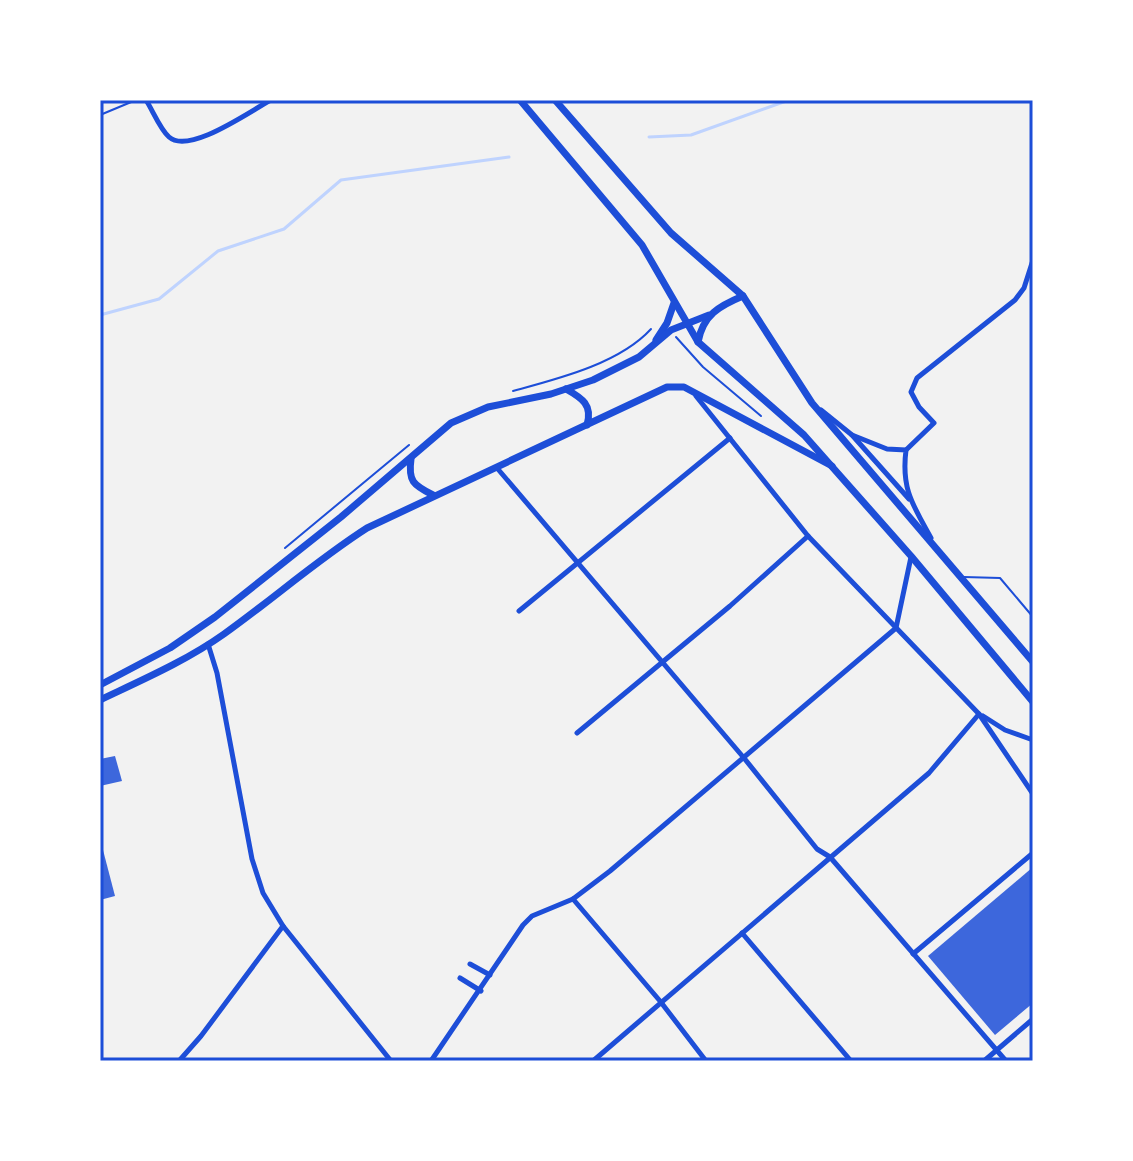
<svg xmlns="http://www.w3.org/2000/svg" width="1133" height="1161" viewBox="0 0 1133 1161" font-family="Literata,serif">
<style>
.lines{fill:none;stroke-linecap:round;stroke-linejoin:round}
.stream{stroke:#bfd3fe;stroke-width:3}
.building{fill:#3d67dc}
.path{stroke:#1d4ed8;stroke-width:2}
.service{stroke:#1d4ed8;stroke-width:2}
.minor{stroke:#1d4ed8;stroke-width:5}
.secondary{stroke:#1d4ed8;stroke-width:7}
.neatline{fill:none;stroke:#1d4ed8;stroke-width:3}
</style>
<rect width="100%" height="100%" fill="#f2f2f2"/>
<g class="lines">
<g class="stream">
<polyline points="649,137 691,135 789,100"/>
<polyline points="100,315 159,299 218,251 284,229 341,180 509,157"/>
</g>
</g>
<g class="building">
<polygon points="115,756 122,781 100,786 100,759"/>
<polygon points="100,850 103,850 115,896 100,900"/>
<polygon points="1033,867 1033,1003 995,1035 928,956"/>
</g>
<g class="lines">
<g class="path">
<polyline points="676,337 703,367 761,416"/>
<path d="M 513,391 C 557,379 619,364 651,329"/>
<polyline points="285,548 409,445"/>
</g>
<g class="service">
<polyline points="100,115 136,100"/>
<polyline points="964,577 1000,578 1033,617"/>
</g>
<g class="minor">
<path d="M 146,100 C 153,111 160,129 169,137 C 189,155 250,111 271,100"/>
<polyline points="696,396 808,536 979,714 1033,794"/>
<polyline points="821,410 852,435 909,499"/>
<path d="M 852,435 L 887,449 L 906,450 C 901,489 913,505 931,538"/>
<polyline points="906,450 934,423 919,407 911,392 917,378 1015,300 1024,288 1033,260"/>
<polyline points="497,468 744,758 817,849 830,857 1006,1061"/>
<polyline points="519,611 730,438"/>
<polyline points="208,644 217,673 252,859 263,893 283,926 391,1061"/>
<polyline points="983,716 1005,730 1033,740"/>
<polyline points="577,733 730,606 808,536"/>
<polyline points="573,899 660,1001 706,1061"/>
<polyline points="742,933 851,1061"/>
<polyline points="913,954 1033,853"/>
<polyline points="470,964 490,975"/>
<polyline points="460,978 481,991"/>
<polyline points="179,1061 201,1036 283,926"/>
<polyline points="431,1061 523,925 532,916 573,899 610,871 896,628 911,557"/>
<polyline points="593,1061 929,773 979,714"/>
<polyline points="984,1061 1033,1019"/>
</g>
<g class="secondary">
<polyline points="520,100 642,245 698,342 804,435 911,556 1033,702"/>
<polyline points="555,100 671,233 743,296 812,403 1033,662"/>
<polyline points="656,340 667,323 674,303"/>
<path d="M 698,342 C 703,315 719,306 743,296"/>
<path d="M 566,389 C 582,398 593,405 587,425"/>
<path d="M 411,459 C 408,481 413,485 433,495"/>
<polyline points="100,685 170,648 215,617 341,517 451,423 488,407 551,394 593,380 639,357 671,330 709,315"/>
<path d="M 100,700 C 142,680 186,661 224,634 C 273,599 317,560 367,528 L 667,387 L 684,387 L 832,466"/>
</g>
</g>
<rect width="1133" height="1161" fill="none" stroke="#ffffff" stroke-width="204"/>
<rect x="102" y="102" width="929" height="957" class="neatline"/>
</svg>
